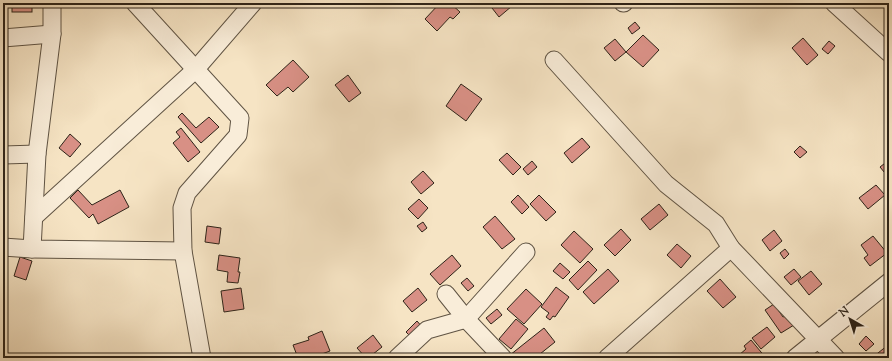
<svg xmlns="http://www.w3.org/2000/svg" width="892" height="361" viewBox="0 0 892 361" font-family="'Sorts Mill Goudy',serif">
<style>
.building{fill:#d89085;stroke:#2d2318}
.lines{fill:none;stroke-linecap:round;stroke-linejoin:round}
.minor-casing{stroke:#5f5343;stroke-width:19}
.minor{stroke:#f9edd9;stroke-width:17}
</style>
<rect width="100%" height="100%" fill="#f6e4c4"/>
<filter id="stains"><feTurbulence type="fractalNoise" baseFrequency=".005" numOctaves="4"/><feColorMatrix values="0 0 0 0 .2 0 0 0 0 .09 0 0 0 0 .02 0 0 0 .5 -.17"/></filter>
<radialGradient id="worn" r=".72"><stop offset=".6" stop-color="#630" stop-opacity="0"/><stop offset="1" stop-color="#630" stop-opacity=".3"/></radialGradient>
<g class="building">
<rect x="12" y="3" width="20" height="9"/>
<polygon points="440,3 450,3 460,12 453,19 450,17 437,31 425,19"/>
<polygon points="497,3 509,3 512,6 499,17 492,8"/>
<rect x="3" y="9" width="3" height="15"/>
<polygon points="635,22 640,28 632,34 628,28"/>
<polygon points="643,35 659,50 643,67 626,52"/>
<polygon points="803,38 818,55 807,65 792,48"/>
<polygon points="615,39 626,52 615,61 604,48"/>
<polygon points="829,41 835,46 828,54 822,49"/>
<polygon points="293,60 309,77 293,92 288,87 277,96 266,85"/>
<polygon points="348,75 361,93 349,102 335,85"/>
<polygon points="461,84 482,99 466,121 446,106"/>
<polygon points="182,113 196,128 209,117 219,127 201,143 178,117"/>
<polygon points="181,128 200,152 188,162 173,143 180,137 176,132"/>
<polygon points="70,134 81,144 70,157 59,148"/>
<polygon points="582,138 590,147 572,163 564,153"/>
<polygon points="800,146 807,152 800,158 794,152"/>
<polygon points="507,153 521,167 513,175 499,160"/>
<polygon points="889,160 889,178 880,167"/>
<polygon points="532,161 537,167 528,175 523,169"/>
<polygon points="423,171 434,183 421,194 411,182"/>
<polygon points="876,185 885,195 868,209 859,198"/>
<polygon points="78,190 92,205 120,190 129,207 98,224 93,214 89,218 70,198"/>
<polygon points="518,195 529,207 522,214 511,202"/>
<polygon points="539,195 556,212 546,221 530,204"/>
<polygon points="419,199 428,208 418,219 408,209"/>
<polygon points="659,204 668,215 650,230 641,219"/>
<polygon points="495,216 515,239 502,249 483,227"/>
<polygon points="423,222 427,228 422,232 417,226"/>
<polygon points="207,226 221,228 219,244 205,242"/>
<polygon points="621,229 631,240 615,256 604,245"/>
<polygon points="774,230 782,241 770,251 762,240"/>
<polygon points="574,231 593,249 580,263 561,245"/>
<polygon points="873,236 887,253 870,266 864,258 868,255 861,245"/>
<polygon points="677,244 691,256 681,268 667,255"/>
<polygon points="785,249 789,254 784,259 780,253"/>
<polygon points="219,255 240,258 238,272 240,272 238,283 227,282 228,272 217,270"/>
<polygon points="452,255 461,266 440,285 430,274"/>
<polygon points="20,257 32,261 26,280 14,276"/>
<polygon points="588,261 597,270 578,290 569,280"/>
<polygon points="560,263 570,272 563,279 553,271"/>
<polygon points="608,269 619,281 594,304 583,292"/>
<polygon points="794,269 801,277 791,285 784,277"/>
<polygon points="811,271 822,284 809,295 798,281"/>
<polygon points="467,278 474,286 468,291 461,283"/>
<polygon points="720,279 736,297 723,308 707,291"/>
<polygon points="556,287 569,297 555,317 553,316 550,320 546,317 549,313 541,307"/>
<polygon points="241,288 244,309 224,312 221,291"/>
<polygon points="418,288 427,300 412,312 403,301"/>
<polygon points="526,289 542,304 524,324 507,309"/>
<polygon points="774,304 783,317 787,315 794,325 781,333 765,310"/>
<polygon points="497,309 502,315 491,324 486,318"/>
<polygon points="516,319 528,329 511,349 499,339"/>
<polygon points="417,321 423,328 412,338 406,332"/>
<polygon points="767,327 775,337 761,349 752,338"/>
<polygon points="544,328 555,342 535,358 513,358 510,355"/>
<polygon points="322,331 330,351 311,358 298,358 293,345 309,340 308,337"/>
<polygon points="373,335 382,347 368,358 366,358 357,348"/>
<polygon points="866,336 874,344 866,351 859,344"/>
<polygon points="751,340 766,358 742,358 739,355 746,349 744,346"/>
<polygon points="888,345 889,346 889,358 874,358 873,357"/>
<polygon points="824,350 830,358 816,358 815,357"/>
<polygon points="357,354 359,358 346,358"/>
</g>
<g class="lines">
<defs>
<g id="minor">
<polyline points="135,3 240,118 238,135 187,193 182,208 183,251 202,358"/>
<polyline points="623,3 624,3"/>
<polyline points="834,3 889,53"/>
<polyline points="3,38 52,34"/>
<polyline points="554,60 666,184 716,224 731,248 836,358"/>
<polyline points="3,155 37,154"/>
<polyline points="34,217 195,70 253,3"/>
<polyline points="3,247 32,249 183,251"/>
<polyline points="32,249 37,154 52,34 52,3"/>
<polyline points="446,294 466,319 503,358"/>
<polyline points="397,358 427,330 466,319 526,252"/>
<polyline points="607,358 731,248"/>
<polyline points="795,358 889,282"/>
</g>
</defs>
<use href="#minor" class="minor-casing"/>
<use href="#minor" class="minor"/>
</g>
<rect width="892" height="361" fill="none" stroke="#f6e4c4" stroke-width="16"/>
<rect x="4" y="4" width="884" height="353" fill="none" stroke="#2d2318" stroke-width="2"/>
<rect x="8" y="8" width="876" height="345" fill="none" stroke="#2d2318"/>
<g transform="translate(850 319) rotate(321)" stroke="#f9edd9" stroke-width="3" paint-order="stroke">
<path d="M0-3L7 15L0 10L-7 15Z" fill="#2d2318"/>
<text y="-6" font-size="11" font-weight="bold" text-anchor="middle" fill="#2d2318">N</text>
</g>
<rect width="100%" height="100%" filter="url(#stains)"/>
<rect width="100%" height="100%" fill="url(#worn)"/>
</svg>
